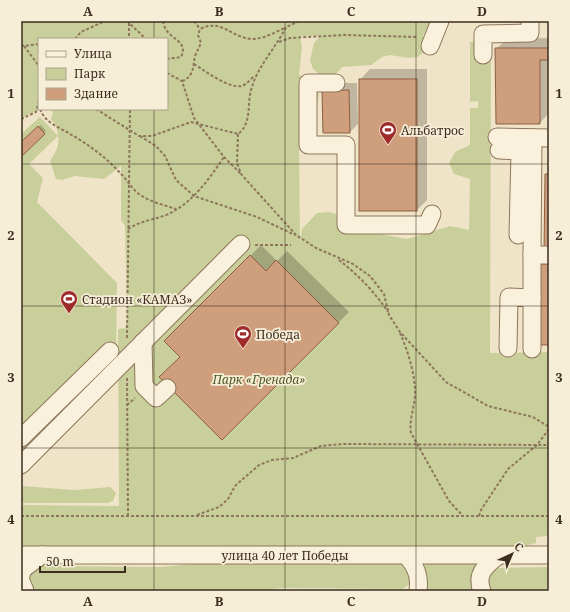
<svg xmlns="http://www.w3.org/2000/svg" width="570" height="612" viewBox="0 0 570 612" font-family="'Noto Serif',serif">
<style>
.green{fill:#c9cf9b}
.shadow{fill:#0003}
.building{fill:#cf9f7d;stroke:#8d5f41}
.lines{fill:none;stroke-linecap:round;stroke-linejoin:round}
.minor-casing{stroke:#8d765c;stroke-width:19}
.path{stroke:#8d765c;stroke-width:2;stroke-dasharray:3 2;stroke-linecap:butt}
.minor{stroke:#faf1dc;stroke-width:17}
.grid{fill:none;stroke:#3d2e20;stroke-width:1;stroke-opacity:0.55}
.labels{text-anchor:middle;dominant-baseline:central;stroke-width:3.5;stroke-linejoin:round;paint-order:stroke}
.poi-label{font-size:12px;fill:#3d2e20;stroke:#f7eed8;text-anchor:start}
.park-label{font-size:12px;font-style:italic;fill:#4d5a26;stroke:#f7eed8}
.street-label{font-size:12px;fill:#3d2e20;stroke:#f7eed8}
.neatline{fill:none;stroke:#3d2e20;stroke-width:1.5}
.grid-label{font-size:13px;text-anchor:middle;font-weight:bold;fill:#3d2e20}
</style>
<rect width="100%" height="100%" fill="#f0e4c8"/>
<g class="green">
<path d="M 21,21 L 431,21 L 423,36 L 426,41 L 423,53 L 417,57 L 408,58 L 390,55 L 382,57 L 371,65 L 342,67 L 335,75 L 321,76 L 313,69 L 310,60 L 314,43 L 320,36 L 300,36 L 302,47 L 299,75 L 312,82 L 319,95 L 317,105 L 307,115 L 299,145 L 300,241 L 302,229 L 317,213 L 330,212 L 343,217 L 353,229 L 407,239 L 450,226 L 469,230 L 470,179 L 454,174 L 449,163 L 455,152 L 470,145 L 470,108 L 478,108 L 478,101 L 470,102 L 470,42 L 491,42 L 490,353 L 549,352 L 549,520 L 135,520 L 549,520 L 549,534 L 547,536 L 536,537 L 536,543 L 517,548 L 21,549 L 21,505 L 119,506 L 118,329 L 125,328 L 127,321 L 125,226 L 121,220 L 121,166 L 104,179 L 75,176 L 62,180 L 56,179 L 50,161 C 55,153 60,146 58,136 L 29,164 L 43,178 L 37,202 L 117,283 L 116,360 L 21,456 L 21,134 L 40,117 L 58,136 L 56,125 L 51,119 L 53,112 L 51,109 L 46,109 L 167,109 L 167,39 L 39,39 L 40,109 L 21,118 Z"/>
<polygon points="21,486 75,490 110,487 116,493 113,501 108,503 21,503"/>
<path d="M 226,561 L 399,561 C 406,565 411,575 410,584 L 403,589 L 281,588 L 258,591 L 32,591 C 27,578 28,575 39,566 L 160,567 Z"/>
<polygon points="421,562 478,563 475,591 422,590"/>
<polygon points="549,567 549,591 491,591 488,589 488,573 498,568"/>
</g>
<g class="shadow">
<polygon points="549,38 549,113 540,123 496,49 507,39"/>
<polygon points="370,69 427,69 427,200 417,210 360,80"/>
<polygon points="330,83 357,83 358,124 350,132"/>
<polygon points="41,125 46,131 21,155 21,143"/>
<polygon points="261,245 277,261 287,251 349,312 222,439 181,357 166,341"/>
</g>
<g class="building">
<polygon points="495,48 549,48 549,60 540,60 540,124 496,124"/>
<rect x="359" y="79" width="58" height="132"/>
<polygon points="349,90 350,133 323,133 322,91"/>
<polygon points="38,126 45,134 21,157 21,142"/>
<polygon points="545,174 549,174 549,252 544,252"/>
<polygon points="250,255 266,271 276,260 339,323 222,440 159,377 180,357 164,341"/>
<polygon points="537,264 549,264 549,345 536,345"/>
</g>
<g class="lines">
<defs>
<g id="minor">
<polyline points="430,46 440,21"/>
<polyline points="483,55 483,34 530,33 530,21"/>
<polyline points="336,83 308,83 308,145 346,145 346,225 427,225 432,214"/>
<polyline points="497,137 549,138"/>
<polyline points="499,150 520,151 518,235"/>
<polyline points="532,255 533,138"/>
<polyline points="143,342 144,386 156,398 167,388"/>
<polyline points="508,348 509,297 532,298"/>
<polyline points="532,349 532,255 549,255"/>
<polyline points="21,438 110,351"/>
<polyline points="21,465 241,244"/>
<polyline points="21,555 549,555"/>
<path d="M 407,556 C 416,567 420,576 418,591"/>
<polyline points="21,575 23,569 42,555"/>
<polyline points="21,581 25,591"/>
<path d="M 482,591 C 475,574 486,565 498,556"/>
</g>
</defs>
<use href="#minor" class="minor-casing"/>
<g class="path">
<polyline points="127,21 146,39"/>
<path d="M 163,21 C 165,40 190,39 181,57 L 167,59"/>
<polyline points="194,21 200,29"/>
<polyline points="129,23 129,39"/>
<polyline points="75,39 81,32 105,21"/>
<polyline points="279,42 290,38 344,35 418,37"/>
<polyline points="21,45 24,46 39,44"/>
<polyline points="24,46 39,66"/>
<path d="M 194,64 C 205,71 229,89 242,86 C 247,84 251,79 254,76"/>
<polyline points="167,73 182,81 194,118 224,157 241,174"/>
<path d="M 182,81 C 194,77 193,66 195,56 C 197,51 199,48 201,43 L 198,35 L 200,29 C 222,18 231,38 252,39 C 264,39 275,32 285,28"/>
<path d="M 40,109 C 45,123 59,127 70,134 C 88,144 107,158 121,174 C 128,181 131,188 139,194 C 150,202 164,205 176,209"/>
<path d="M 96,109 L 139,136 L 152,136 L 191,122 L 238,134 C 252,124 247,104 251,90 C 257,67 275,49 286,27 L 300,21"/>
<polyline points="21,119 36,112 39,101"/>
<polyline points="238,134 237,163 241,174 296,235 316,248 353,264 370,276 384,294 389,315 400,332 446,382 488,406 533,417 549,427"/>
<polyline points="140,136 156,146 165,156 176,180 194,196 257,217 295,235"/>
<path d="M 128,229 C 140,221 153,220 166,215 C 192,204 209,179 224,157"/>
<polyline points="255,245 291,245"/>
<path d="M 339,260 C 358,275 375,292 388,312"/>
<path d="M 400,333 C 408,351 416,377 415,396 C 414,409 409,420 411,433 L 449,501 L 463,516"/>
<polyline points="127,338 130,109"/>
<polyline points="127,378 128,516"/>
<polyline points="127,405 135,398"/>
<polyline points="197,515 219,507 228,499 235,486 259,465 272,460 293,458 321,446 343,444 549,445"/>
<polyline points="21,516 549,516"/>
<polyline points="479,516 481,510 508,469 537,445 549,429"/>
</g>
<use href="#minor" class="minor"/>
</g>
<path class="grid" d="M 154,21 L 154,39M 285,21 L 285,591M 416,21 L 416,591M 154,109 L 154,591M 21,164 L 549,164M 21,306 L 549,306M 21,448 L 549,448"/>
<defs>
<symbol id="stadium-pin" viewBox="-11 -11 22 30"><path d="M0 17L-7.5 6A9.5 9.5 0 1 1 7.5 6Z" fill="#9e2a2b" stroke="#f7eed8"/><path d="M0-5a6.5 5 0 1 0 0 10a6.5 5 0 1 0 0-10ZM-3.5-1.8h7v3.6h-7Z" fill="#fff"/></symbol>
</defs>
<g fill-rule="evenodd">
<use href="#stadium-pin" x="378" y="120" width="20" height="27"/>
<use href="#stadium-pin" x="59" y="289" width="20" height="27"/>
<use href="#stadium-pin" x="233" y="324" width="20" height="27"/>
</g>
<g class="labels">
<g class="poi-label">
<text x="401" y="130">Альбатрос</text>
<text x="82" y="299">Стадион «КАМАЗ»</text>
<text x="256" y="334">Победа</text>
</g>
<g class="park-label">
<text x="259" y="379">Парк «Гренада»</text>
</g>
<g class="street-label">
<text x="285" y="555">улица 40 лет Победы</text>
</g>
</g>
<rect width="570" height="612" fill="none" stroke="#f7eed8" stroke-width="44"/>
<rect x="38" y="38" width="130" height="72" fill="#f7eed8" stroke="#ada18e"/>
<rect x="46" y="51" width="20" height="6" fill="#faf1dc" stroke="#ada18e"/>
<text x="74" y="58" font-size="12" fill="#3d2e20">Улица</text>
<rect x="46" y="68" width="20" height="12" fill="#c9cf9b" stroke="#ada18e"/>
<text x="74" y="78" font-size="12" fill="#3d2e20">Парк</text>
<rect x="46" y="88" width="20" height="12" fill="#cf9f7d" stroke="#ada18e"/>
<text x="74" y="98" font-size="12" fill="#3d2e20">Здание</text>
<g transform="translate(512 554) rotate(44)" stroke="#f7eed8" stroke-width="3" paint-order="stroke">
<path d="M0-3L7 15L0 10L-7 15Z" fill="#3d2e20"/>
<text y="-6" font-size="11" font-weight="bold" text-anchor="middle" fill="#3d2e20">С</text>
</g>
<path d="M40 566v6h85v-6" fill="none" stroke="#3d2e20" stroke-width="2"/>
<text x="46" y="566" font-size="12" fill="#3d2e20" stroke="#f7eed8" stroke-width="3" paint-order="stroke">50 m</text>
<rect x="22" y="22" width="526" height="568" class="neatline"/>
<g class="grid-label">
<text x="88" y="16">A</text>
<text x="219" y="16">B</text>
<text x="351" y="16">C</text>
<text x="482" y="16">D</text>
<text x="11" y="98">1</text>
<text x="559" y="98">1</text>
<text x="11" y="240">2</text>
<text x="559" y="240">2</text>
<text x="11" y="382">3</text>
<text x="559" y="382">3</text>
<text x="11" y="524">4</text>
<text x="559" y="524">4</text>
<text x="88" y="606">A</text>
<text x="219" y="606">B</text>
<text x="351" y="606">C</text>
<text x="482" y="606">D</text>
</g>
</svg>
